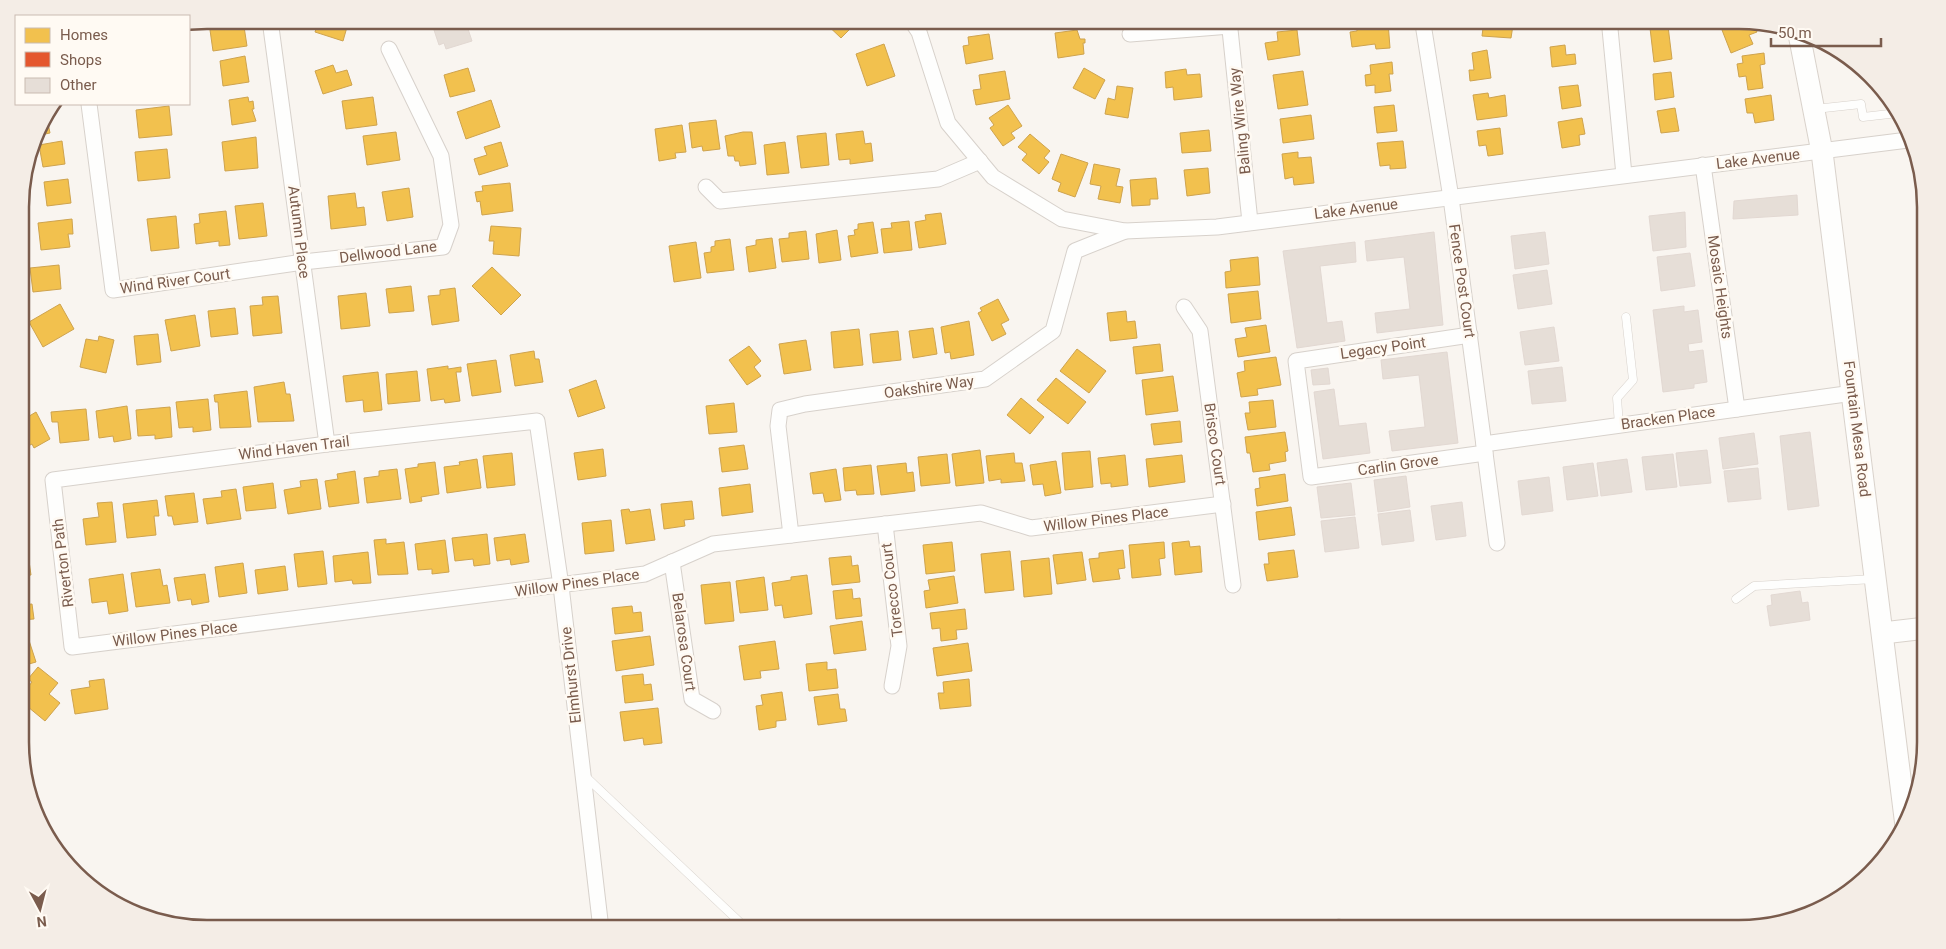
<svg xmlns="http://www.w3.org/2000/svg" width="1946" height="949" viewBox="0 0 1946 949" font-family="Roboto,sans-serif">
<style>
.homes{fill:#f2c14e;stroke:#cea34e}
.shops{fill:#e4572e;stroke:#c45837}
.building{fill:#e6ded7;stroke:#e2d8d2}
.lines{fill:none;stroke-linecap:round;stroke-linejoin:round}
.lane-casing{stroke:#d7d1cb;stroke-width:9}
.street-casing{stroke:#d7d1cb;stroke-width:17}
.secondary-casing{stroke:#d9d2cb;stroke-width:23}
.lane{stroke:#fefefd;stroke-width:8}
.street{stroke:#fefefd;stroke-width:15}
.secondary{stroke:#fefefd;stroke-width:21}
.labels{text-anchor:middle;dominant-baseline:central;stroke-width:5;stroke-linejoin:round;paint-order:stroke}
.street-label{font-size:15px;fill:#7a5c4d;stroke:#fffaf3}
.rim{fill:none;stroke:#7a5c4d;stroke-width:2.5}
</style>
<rect width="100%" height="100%" fill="#f9f5f0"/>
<g class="homes">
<polygon points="228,20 243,20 247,46 213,51 209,23"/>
<polygon points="319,20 349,20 343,41 315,32"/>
<polygon points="822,20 859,20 841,38"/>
<polygon points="1069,20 1086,20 1084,26"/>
<polygon points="1267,20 1294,20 1294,22 1267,25"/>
<polygon points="1484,20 1500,20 1500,23 1513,25 1511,38 1482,36"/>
<polygon points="1745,21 1753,23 1757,32 1749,35 1753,44 1731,53 1722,30"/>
<polygon points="1388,22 1390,48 1376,49 1375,44 1352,47 1350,32 1357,31 1357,25"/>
<polygon points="1668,26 1672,59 1654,62 1650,28"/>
<polygon points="1077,30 1080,39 1085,39 1085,43 1083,43 1084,54 1058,58 1055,33"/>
<polygon points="1297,30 1300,55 1268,60 1265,43 1278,41 1277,32"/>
<polygon points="989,34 993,59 966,64 963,46 969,45 968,37"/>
<polygon points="884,44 895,76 867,86 856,54"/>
<polygon points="1565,45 1566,55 1575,54 1576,64 1552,67 1550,47"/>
<polygon points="1487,50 1491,78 1470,81 1469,70 1474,70 1472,53"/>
<polygon points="1764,53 1765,64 1760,65 1763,88 1748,90 1746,76 1739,77 1737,64 1743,63 1742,56"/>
<polygon points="245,56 249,82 223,86 220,61"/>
<polygon points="1392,62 1393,74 1389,74 1391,91 1375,93 1375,85 1366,86 1365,75 1371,74 1370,65"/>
<polygon points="333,65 336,73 347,70 352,85 323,94 315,71"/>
<polygon points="468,68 475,91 450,97 444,75"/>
<polygon points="1084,68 1105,80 1095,99 1073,88"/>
<polygon points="1186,69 1187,75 1200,74 1202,97 1174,100 1173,87 1166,88 1165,72"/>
<polygon points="1005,71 1010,99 976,105 973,90 981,89 979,75"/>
<polygon points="1303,71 1308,105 1278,109 1273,75"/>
<polygon points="1671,72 1674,97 1655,100 1653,74"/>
<polygon points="1578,85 1581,106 1562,109 1559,87"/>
<polygon points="1117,86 1133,88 1128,118 1105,114 1108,98 1115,100"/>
<polygon points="1488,93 1489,98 1505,95 1507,116 1477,120 1473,95"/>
<polygon points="1771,95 1774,120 1755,123 1753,113 1747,113 1745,99"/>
<polygon points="248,97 249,102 253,101 254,109 252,109 256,121 232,125 229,100"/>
<polygon points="373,97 377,125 346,129 342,101"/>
<polygon points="491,100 500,127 466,139 457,112"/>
<polygon points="1008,105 1022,126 1011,133 1015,138 1003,146 990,128 994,125 989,118"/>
<polygon points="1394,105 1397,131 1377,133 1374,107"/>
<polygon points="169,106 172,135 139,138 136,110"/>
<polygon points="1675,108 1679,131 1661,133 1657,111"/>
<polygon points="1311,115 1314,139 1283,143 1280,119"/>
<polygon points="44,118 47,118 50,133 36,136 39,124"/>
<polygon points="1582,118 1585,134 1579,135 1580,145 1562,148 1558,122"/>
<polygon points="716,120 720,149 703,151 702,146 692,148 689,123"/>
<polygon points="682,125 686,152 675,153 676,158 659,161 655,129"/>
<polygon points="1500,128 1503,154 1488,156 1486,145 1479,146 1477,131"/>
<polygon points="1209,130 1211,151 1182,153 1180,133"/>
<polygon points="863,131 865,144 871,143 873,161 850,164 850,159 839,160 836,134"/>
<polygon points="396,132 400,160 367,165 363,136"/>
<polygon points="743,132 752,132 756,164 740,166 739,161 735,161 734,156 728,156 725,136"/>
<polygon points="826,133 829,165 801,168 797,136"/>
<polygon points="1030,134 1050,151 1044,158 1049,162 1039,174 1022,160 1027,154 1018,147"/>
<polygon points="256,137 258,168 225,171 222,142"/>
<polygon points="62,141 65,164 43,167 39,145"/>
<polygon points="1403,141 1406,168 1390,169 1390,165 1380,166 1377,143"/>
<polygon points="501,142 508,166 479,175 474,159 487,155 484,147"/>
<polygon points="785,142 789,173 767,175 764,145"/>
<polygon points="167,149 170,178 138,181 135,152"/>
<polygon points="1298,152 1298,158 1311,157 1314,183 1294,185 1293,177 1285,179 1282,154"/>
<polygon points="1061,154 1088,163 1075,197 1058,191 1061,183 1052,179"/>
<polygon points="1094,164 1120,169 1116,186 1123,187 1120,203 1098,199 1101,186 1090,184"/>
<polygon points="1208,168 1210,193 1187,196 1184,170"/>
<polygon points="1156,178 1158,199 1150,199 1150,205 1132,206 1130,180"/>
<polygon points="68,179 71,203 47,206 44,182"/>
<polygon points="510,183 513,211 482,215 480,201 477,202 475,192 483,191 482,186"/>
<polygon points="409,188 413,217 387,221 382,192"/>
<polygon points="355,193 357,208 364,207 366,225 331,229 328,196"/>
<polygon points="263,203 267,236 239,239 235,206"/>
<polygon points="226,211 230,245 219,246 219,241 196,244 194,224 200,223 199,214"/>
<polygon points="941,213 946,244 919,248 915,222 926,220 925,215"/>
<polygon points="176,216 179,248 151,251 147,219"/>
<polygon points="72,219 73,234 68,234 70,247 41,250 38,223"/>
<polygon points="909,221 912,250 884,253 881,229 892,228 891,223"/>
<polygon points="873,222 878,253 851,257 848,236 855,235 854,230 858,229 858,224"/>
<polygon points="491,226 521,228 519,256 493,254 494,241 489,241"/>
<polygon points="837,230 841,260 819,263 816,234"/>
<polygon points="806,231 809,259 782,262 779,239 789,238 789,233"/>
<polygon points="772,238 776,268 749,272 746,247 756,245 756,240"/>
<polygon points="730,239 734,270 707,273 704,253 711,252 711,247 715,246 715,241"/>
<polygon points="696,242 701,278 674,282 669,246"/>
<polygon points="1258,257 1260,285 1226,288 1225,272 1231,271 1230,260"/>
<polygon points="59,265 61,289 33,292 30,268"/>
<polygon points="492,267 521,295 501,315 472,286"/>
<polygon points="411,286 414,311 389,313 386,289"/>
<polygon points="455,288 459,321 432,325 428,296 440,295 440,290"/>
<polygon points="1258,291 1261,319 1231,323 1228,294"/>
<polygon points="366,293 370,326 341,329 338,296"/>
<polygon points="278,296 282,333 253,336 250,306 263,305 262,297"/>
<polygon points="998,299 1009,320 1001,324 1006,334 992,341 978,313 982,311 980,308"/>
<polygon points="60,304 74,329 43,347 29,322"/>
<polygon points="235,308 238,334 211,337 208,311"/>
<polygon points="1126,311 1127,322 1135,321 1137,338 1110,341 1107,313"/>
<polygon points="195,315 200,346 171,351 165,320"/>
<polygon points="969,321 974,355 951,359 950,352 945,353 941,327"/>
<polygon points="1266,325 1270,352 1238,357 1235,339 1247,337 1245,328"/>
<polygon points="933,328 937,354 913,358 909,331"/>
<polygon points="859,329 863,365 834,368 831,332"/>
<polygon points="898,331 901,360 873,363 870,334"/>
<polygon points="158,334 161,362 137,365 134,336"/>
<polygon points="99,336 114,340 106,373 80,367 86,339 98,341"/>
<polygon points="806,340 811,370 784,374 779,344"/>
<polygon points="1160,344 1163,371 1136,374 1133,347"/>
<polygon points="749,346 761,361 754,367 761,376 747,385 729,360"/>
<polygon points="1077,349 1106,371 1089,393 1060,371"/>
<polygon points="534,351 535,359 539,359 543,382 515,386 510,355"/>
<polygon points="1276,357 1281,385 1257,389 1258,395 1241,397 1237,373 1245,371 1244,361"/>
<polygon points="496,360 501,392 472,396 467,364"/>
<polygon points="448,366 448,369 461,367 461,372 456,372 460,401 445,403 444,399 431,401 427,369"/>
<polygon points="417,371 420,401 388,404 386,374"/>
<polygon points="378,372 382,410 364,412 363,400 346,402 343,376"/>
<polygon points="1173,376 1178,411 1146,415 1142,380"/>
<polygon points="1056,378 1086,402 1068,424 1037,400"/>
<polygon points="596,380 605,408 578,417 569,390"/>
<polygon points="284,382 286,394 290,394 294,421 258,422 254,387"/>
<polygon points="247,391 251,427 220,428 218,402 215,402 214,395"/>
<polygon points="1021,398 1044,417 1030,434 1007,415"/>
<polygon points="208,399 211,430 193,432 193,427 179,428 176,402"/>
<polygon points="1273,400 1276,427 1248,430 1245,413 1250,413 1249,402"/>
<polygon points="734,403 737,432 709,434 706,406"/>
<polygon points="127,406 131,439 114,442 113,436 99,438 96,411"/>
<polygon points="170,407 172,437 155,439 155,435 138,436 136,410"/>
<polygon points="86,409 89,440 60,443 58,422 52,422 51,412"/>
<polygon points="36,412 50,439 34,448 32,444 21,450 21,421"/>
<polygon points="1180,421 1182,442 1154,445 1151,424"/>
<polygon points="1285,432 1288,451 1285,452 1286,461 1269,464 1270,470 1253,472 1250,453 1247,453 1245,437"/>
<polygon points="744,445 748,469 722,472 719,448"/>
<polygon points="603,449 606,476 578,480 574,453"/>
<polygon points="980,450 984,483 956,486 952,454"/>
<polygon points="1090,451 1093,487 1065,490 1062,453"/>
<polygon points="512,453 515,485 487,488 483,456"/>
<polygon points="1014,453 1015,463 1022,463 1025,481 1001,483 1001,479 989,481 986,456"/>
<polygon points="947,454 950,483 921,486 918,457"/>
<polygon points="1125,455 1128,485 1111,487 1111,483 1101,484 1098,458"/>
<polygon points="1182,455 1185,482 1149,487 1146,459"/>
<polygon points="477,459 481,488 447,493 444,467 460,465 459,462"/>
<polygon points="1056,461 1061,493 1045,496 1043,484 1033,485 1030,465"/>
<polygon points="435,462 439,494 421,497 422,501 410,503 405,469 418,467 418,464"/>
<polygon points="906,463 907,473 913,472 915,491 881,495 877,466"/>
<polygon points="871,465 874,494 857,495 856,490 845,491 843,468"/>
<polygon points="397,469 401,499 367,503 364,478 379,476 379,471"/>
<polygon points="836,469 841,500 825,502 823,493 813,494 810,473"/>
<polygon points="355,471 359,503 329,507 325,481 338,479 337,474"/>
<polygon points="1285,474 1288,501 1257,506 1255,489 1260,488 1259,478"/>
<polygon points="317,479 321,509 288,514 284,490 301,487 300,481"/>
<polygon points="273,483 276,508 246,511 243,487"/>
<polygon points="750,484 753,512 722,516 719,488"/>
<polygon points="236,489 241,519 207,524 203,499 222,497 221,491"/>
<polygon points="194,493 198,522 174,525 172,516 168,516 165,496"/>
<polygon points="157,500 159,516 154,516 156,535 127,538 123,504"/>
<polygon points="692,501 694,519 684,520 685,526 664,529 661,504"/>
<polygon points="112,502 116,542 86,545 83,519 99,517 97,503"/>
<polygon points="1291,507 1295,535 1259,540 1256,512"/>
<polygon points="629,509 630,512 650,509 655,540 626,544 621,510"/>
<polygon points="611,520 614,551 585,554 582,523"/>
<polygon points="487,534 490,564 474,566 473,559 455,561 452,538"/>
<polygon points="525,534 529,562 511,565 510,559 497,561 494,538"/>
<polygon points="386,539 386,544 404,542 408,574 378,575 374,540"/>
<polygon points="445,540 449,572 432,574 432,569 418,570 415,544"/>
<polygon points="1189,541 1190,547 1200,546 1202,572 1175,575 1172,543"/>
<polygon points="952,542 955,571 926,574 923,545"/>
<polygon points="1164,542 1165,558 1159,559 1161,575 1132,578 1129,545"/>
<polygon points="27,547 31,575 21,576 21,548"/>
<polygon points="1123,550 1125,568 1118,569 1120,579 1093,582 1089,559 1099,558 1099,553"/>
<polygon points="1294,550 1298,577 1267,581 1264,564 1269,564 1268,553"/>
<polygon points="323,551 327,584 298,587 294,554"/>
<polygon points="1010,551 1014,590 985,593 981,554"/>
<polygon points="368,552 371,583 353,584 352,580 335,582 333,556"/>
<polygon points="1082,552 1086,580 1057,584 1053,555"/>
<polygon points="851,556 852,566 858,565 860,582 832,585 829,558"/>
<polygon points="1049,558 1052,594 1024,597 1021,561"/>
<polygon points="243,563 247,593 219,597 215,567"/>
<polygon points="285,566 288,590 258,594 255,570"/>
<polygon points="160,569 163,586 167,585 170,603 136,607 131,573"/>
<polygon points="123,574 128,611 109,614 107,601 92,603 89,579"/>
<polygon points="205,574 209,602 192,605 191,599 178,601 174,578"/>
<polygon points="807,575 812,614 784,618 782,605 775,606 772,583 791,580 791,577"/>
<polygon points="954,576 958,603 926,608 924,591 930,590 928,580"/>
<polygon points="764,577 768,610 740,613 736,581"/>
<polygon points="730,582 734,621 705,624 701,585"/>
<polygon points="852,589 853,599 860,598 862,616 836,619 833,591"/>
<polygon points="32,604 34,619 21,620 21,605"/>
<polygon points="632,606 633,613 641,612 643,631 615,634 612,608"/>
<polygon points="965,609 967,629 956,630 957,639 941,641 940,628 932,629 930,613"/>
<polygon points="862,621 866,650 834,654 830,626"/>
<polygon points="24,625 36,662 22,666 21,626"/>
<polygon points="650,636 654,665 616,671 612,641"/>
<polygon points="775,641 779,669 760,671 761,678 744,680 739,646"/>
<polygon points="968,643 972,671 937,676 933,648"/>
<polygon points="827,662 827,670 836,669 838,688 809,691 806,664"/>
<polygon points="38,667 58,683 49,694 60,703 45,721 22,702 21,696 32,682 28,679"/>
<polygon points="643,674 644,685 651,684 653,700 625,703 622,676"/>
<polygon points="104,679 108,709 75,714 71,690 90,687 89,681"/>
<polygon points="969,679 971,706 940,709 938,693 944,693 943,682"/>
<polygon points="782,692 786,720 776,721 776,727 759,730 756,706 763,705 761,695"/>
<polygon points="838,694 840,709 845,709 847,721 818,725 814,697"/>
<polygon points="658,708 662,743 644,745 643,738 624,741 620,712"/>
</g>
<polygon class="shops" points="1875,81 1884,92 1877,93"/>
<g class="building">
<polygon points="445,20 465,20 472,41 446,49 444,43 439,45 432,24"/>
<polygon points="1797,195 1798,215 1733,219 1734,201"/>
<polygon points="1685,212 1686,247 1653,251 1649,216"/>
<polygon points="1434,232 1443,325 1377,333 1375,313 1410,309 1404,257 1367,261 1365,241"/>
<polygon points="1545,232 1549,264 1515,269 1511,236"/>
<polygon points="1355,242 1356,262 1320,266 1327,323 1342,321 1345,341 1297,348 1283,251"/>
<polygon points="1690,253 1695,286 1661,291 1657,257"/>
<polygon points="1547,270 1552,304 1518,309 1513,275"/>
<polygon points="1684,306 1684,312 1698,310 1702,342 1688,344 1689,352 1703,350 1707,382 1694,384 1694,388 1663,392 1653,310"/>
<polygon points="1554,327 1559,361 1525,365 1520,332"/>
<polygon points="1447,352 1458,443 1392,451 1389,431 1425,427 1419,375 1383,379 1381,360"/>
<polygon points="1562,367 1566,401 1532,404 1528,371"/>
<polygon points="1328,368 1330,384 1313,385 1311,370"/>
<polygon points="1334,389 1339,426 1366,423 1370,453 1323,459 1314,392"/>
<polygon points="1810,432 1819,506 1788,510 1780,436"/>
<polygon points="1754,433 1758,464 1723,469 1719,438"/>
<polygon points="1707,450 1711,483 1680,486 1676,453"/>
<polygon points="1673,454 1677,487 1646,490 1642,457"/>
<polygon points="1627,459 1632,492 1601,496 1597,463"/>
<polygon points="1593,463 1598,496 1567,500 1563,467"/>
<polygon points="1758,468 1761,499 1728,502 1724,471"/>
<polygon points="1406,476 1410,507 1378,512 1374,480"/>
<polygon points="1549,477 1553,511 1522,515 1518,481"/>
<polygon points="1351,483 1355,515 1321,518 1317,487"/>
<polygon points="1462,502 1466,536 1436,540 1431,506"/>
<polygon points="1410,510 1414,541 1382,545 1378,514"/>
<polygon points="1355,517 1359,548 1325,552 1321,521"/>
<polygon points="1800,591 1802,603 1808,602 1810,620 1770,626 1767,606 1772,605 1771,595"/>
</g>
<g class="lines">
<defs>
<g id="lane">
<polyline points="1815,109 1861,104 1863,117 1898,113"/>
<polyline points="1619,425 1617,398 1633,380 1626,317"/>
<polyline points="1736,599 1754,586 1874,579"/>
<polyline points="585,776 747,929"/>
<polyline points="1339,923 1340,929"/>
<polyline points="1716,929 1803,917"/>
</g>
<g id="street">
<polyline points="270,20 327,444"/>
<polyline points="911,20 919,32 948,123 993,177 1062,219 1125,231 1217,227 1908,140"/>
<polyline points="1229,20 1250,222"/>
<polyline points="1425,20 1423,24 1451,198 1497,543"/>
<polyline points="1614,20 1610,29 1624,175"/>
<polyline points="1130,34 1230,26"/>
<polyline points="89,104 113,290 303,262 443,247 451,225 441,156 389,49"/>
<polyline points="1703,165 1737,409"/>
<polyline points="706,187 720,201 938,179 980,161"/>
<polyline points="1184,307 1200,331 1233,585"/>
<polyline points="1470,335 1296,361 1311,477 1485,453"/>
<polyline points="1484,444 1853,393"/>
<polyline points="885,524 899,646 892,686"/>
<polyline points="791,535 778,426 780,410 805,404 985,379 1053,331 1075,251 1125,231"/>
<polyline points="672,562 692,699 713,711"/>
<polyline points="601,929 561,586 537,421 327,444 53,480 72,647 645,574 713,544 981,513 1031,528 1223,504"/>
</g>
<g id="secondary">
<polyline points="1799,34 1822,152 1906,826"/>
<polyline points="1883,633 1926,628"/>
</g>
</defs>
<use href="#lane" class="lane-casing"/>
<use href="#street" class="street-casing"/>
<use href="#secondary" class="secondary-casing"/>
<use href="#lane" class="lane"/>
<use href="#street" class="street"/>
<use href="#secondary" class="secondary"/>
</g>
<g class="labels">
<g class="street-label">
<text transform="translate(1240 121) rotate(-96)">Baling Wire Way</text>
<text transform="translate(1758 159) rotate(-7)">Lake Avenue</text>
<text transform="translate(1356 209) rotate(-7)">Lake Avenue</text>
<text transform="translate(299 232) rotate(83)">Autumn Place</text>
<text transform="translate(388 252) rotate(-7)">Dellwood Lane</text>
<text transform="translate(175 281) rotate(-8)">Wind River Court</text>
<text transform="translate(1462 281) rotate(82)">Fence Post Court</text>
<text transform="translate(1720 287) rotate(82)">Mosaic Heights</text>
<text transform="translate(1383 348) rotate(-8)">Legacy Point</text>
<text transform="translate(929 387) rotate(-8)">Oakshire Way</text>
<text transform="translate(1668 418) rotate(-8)">Bracken Place</text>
<text transform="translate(1857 429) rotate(83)">Fountain Mesa Road</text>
<text transform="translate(1215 444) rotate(82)">Brisco Court</text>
<text transform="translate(294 448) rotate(-7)">Wind Haven Trail</text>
<text transform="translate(1398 465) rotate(-8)">Carlin Grove</text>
<text transform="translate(1106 519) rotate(-7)">Willow Pines Place</text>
<text transform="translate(63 563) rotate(-97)">Riverton Path</text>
<text transform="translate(577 583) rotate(-8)">Willow Pines Place</text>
<text transform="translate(892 590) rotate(-97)">Torecco Court</text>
<text transform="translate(175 634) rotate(-7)">Willow Pines Place</text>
<text transform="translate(684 642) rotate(82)">Belarosa Court</text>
<text transform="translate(571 675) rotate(-96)">Elmhurst Drive</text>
</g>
</g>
<path d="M0 0H1946V949H0ZM207 29H1739A178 178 0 0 1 1917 207V742A178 178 0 0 1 1739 920H207A178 178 0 0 1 29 742V207A178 178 0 0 1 207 29Z" fill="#f4ede6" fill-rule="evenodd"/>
<path class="rim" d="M207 29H1739A178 178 0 0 1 1917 207V742A178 178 0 0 1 1739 920H207A178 178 0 0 1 29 742V207A178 178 0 0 1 207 29Z"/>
<rect x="15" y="15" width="175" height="90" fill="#fffaf3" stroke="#cabbb1"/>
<rect x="25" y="28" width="25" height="15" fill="#f2c14e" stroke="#cabbb1"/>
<text x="60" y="40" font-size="15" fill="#7a5c4d">Homes</text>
<rect x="25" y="52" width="25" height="15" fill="#e4572e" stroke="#cabbb1"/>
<text x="60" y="65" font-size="15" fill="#7a5c4d">Shops</text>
<rect x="25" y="78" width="25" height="15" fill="#e6ded7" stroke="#cabbb1"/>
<text x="60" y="90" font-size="15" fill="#7a5c4d">Other</text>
<g transform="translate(40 909) rotate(173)" stroke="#fffaf3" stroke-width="4" paint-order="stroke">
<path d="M0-4L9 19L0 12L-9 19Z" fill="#7a5c4d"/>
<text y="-8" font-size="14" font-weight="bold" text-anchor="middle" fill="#7a5c4d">N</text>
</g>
<path d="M1771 38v8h110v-8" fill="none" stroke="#7a5c4d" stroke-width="2.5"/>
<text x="1778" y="38" font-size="15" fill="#7a5c4d" stroke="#fffaf3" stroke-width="4" paint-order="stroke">50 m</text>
</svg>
